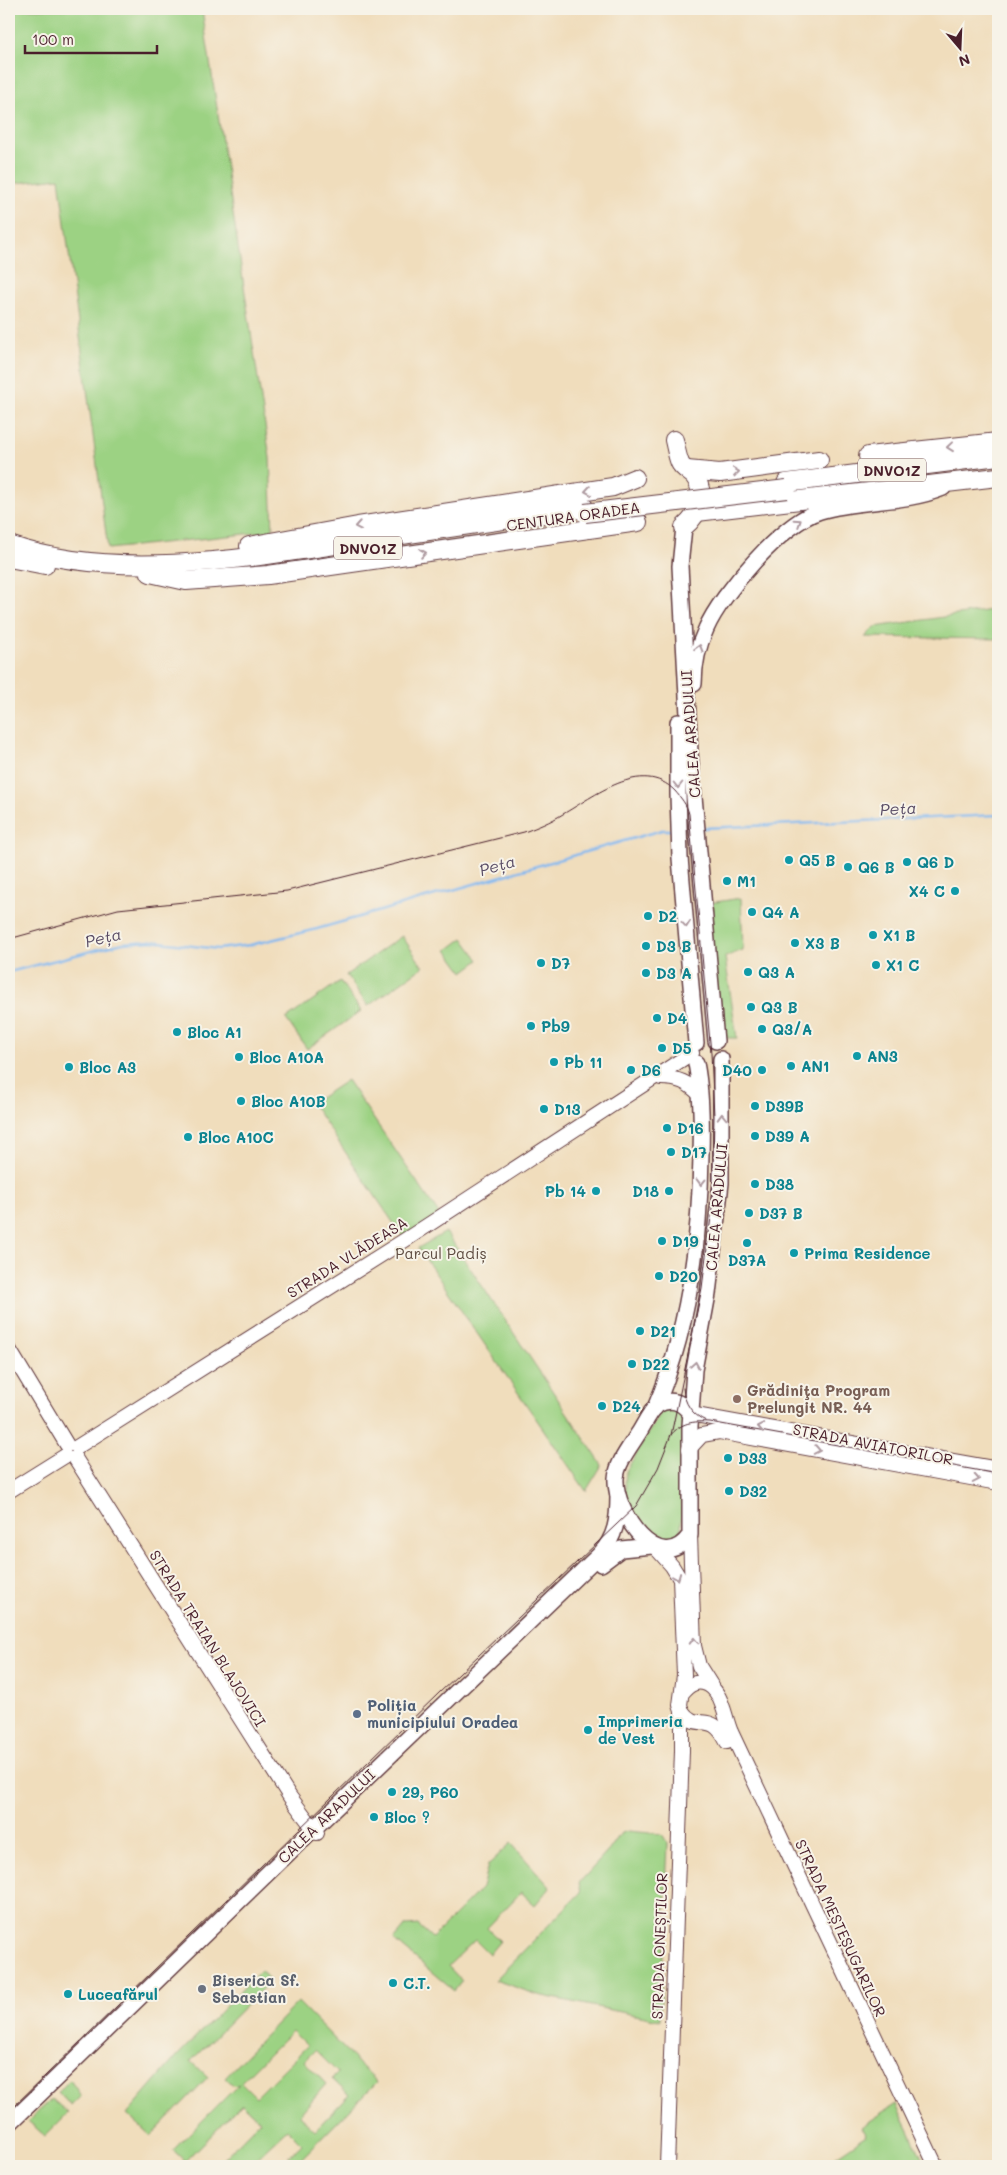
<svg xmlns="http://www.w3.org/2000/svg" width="1007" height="2175" viewBox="0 0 1007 2175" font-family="Mali,sans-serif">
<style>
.green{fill:#9cd283;stroke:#737857;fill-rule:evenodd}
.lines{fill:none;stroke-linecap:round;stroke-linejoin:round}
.stream{stroke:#80b8f0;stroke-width:2.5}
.secondary-casing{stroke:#633c41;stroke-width:16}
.primary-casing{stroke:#633c41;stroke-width:18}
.highway-casing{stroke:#633c41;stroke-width:20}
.secondary{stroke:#fff;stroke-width:14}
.primary{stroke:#fff;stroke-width:15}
.highway{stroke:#fff;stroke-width:18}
.tram{stroke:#4a1f2b;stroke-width:1}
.highway-bridge-casing{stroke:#633c41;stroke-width:20;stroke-linecap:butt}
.highway-bridge{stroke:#fff;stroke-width:18}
.oneway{stroke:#ae9aa0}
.culture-dot{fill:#0f9aa8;stroke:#f7f3e8;stroke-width:2}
.education-dot{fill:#8d6e63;stroke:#f7f3e8;stroke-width:2}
.service-dot{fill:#5c6f8a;stroke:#f7f3e8;stroke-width:2}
.worship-dot{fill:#6b7280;stroke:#f7f3e8;stroke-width:2}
.labels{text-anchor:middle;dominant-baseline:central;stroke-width:4;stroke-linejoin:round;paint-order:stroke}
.shield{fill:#f7f3e8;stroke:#7e5f64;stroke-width:1}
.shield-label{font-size:14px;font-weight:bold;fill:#4a1f2b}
.street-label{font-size:15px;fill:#4a1f2b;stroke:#f7f3e8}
.culture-label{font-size:15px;font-weight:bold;fill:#0d838f;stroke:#f7f3e8;text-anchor:start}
.park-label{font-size:15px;fill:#5e4c41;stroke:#f7f3e8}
.education-label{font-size:15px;font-weight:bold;fill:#785e54;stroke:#f7f3e8;text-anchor:start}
.service-label{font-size:15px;font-weight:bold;fill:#4e5e75;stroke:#f7f3e8;text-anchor:start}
.worship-label{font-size:15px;font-weight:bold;fill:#5b616d;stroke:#f7f3e8;text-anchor:start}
.water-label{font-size:16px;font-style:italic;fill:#5a4d66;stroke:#f7f3e8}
</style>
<rect width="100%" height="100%" fill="#f7f3e8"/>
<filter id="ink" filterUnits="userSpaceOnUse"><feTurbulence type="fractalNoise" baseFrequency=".02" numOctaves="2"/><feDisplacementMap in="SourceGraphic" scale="10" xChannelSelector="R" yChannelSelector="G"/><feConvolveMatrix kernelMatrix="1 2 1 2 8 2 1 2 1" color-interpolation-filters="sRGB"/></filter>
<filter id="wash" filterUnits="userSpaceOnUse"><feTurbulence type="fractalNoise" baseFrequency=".0096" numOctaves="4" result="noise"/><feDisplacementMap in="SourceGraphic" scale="20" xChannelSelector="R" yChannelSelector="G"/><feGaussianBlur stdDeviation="1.12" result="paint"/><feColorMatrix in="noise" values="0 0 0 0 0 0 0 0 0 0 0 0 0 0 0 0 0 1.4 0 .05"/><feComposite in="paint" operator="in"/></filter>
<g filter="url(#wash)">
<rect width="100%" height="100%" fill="#f0ddbc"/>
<g class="green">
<polygon points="9,9 202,9 270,458 273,531 108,549 59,178 9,184"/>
<polygon points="998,609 998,639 865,637 875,627"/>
<polygon points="741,898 743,950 725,957 737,1038 724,1038 718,1027 703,904"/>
<polygon points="402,936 423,967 368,1006 346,975"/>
<polygon points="463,938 479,960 463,972 447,950"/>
<polygon points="340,981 361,1011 307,1049 286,1019"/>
<polygon points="347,1080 441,1217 405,1240 312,1103"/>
<polygon points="446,1232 602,1465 586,1491 418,1248"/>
<path d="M 671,1408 L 681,1411 L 685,1419 L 681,1532 C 677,1538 672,1541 665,1540 C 634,1535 622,1498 626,1471 L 661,1412 Z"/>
<polygon points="628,1831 662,1834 668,1844 660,2020 538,1995 495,1980 581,1892 579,1883 609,1850 621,1833"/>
<polygon points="511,1843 550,1887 535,1905 521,1892 487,1928 500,1941 489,1954 475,1940 448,1966 462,1981 454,1991 394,1940 406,1926 418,1925 432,1938 482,1888 488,1865"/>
<polygon points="261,1970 270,1981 191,2061 208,2077 151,2136 127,2114 177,2056"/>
<path d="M 298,2002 L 377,2082 L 294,2166 L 279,2166 L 302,2144 L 287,2129 L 248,2166 L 216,2166 L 260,2121 L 242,2104 L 186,2161 L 195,2166 L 181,2166 L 185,2161 L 173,2150 L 239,2084 L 234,2086 L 225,2077 ZM 292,2031 L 307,2046 L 256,2097 L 241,2082 ZM 315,2050 L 338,2073 L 332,2079 L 349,2095 L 315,2130 L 299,2115 L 326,2084 L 304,2061 Z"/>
<polygon points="70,2080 81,2096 71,2106 58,2092"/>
<polygon points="52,2099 68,2113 45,2136 28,2121"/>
<polygon points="896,2104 926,2166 836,2166 835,2157 866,2136 861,2127"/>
</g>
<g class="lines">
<g class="stream">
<polyline points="702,828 998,815"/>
<polyline points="9,972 123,943 151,941 218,949 250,945 317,929 662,830 674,830"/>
</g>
</g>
</g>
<g filter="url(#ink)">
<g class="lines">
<defs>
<g id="secondary">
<path d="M 661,1078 C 678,1078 688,1082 700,1095"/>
<polyline points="9,1349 67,1445"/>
<polyline points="690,1414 998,1469"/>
<polyline points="77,1447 405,1240 692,1053"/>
<polyline points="689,1449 702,1435 719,1432 998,1483"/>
<polyline points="75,1458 290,1797 317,1833"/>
<polyline points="9,1491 65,1456"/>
<polyline points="690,1535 694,1646 699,1666 711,1685"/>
<polyline points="655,1547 672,1566 680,1579 684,1675 680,1705 682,1711 682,1751 667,2166"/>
<path d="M 683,1692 C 688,1686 695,1681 703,1683 C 722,1687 724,1716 731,1732 L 936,2166"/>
<path d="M 682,1711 C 698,1734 710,1708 727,1742"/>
</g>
<g id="primary">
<polyline points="684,527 680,566 690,752 716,1041"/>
<path d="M 694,684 C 694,665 698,646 706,629 C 721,594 783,522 820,511 C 860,499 904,504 943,488"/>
<polyline points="678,722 678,794 680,858 696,1043"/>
<path d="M 655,1408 C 689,1330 700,1239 701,1155 C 702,1124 702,1094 696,1063"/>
<path d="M 690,1413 C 681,1401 671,1398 657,1405 C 649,1413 644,1425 638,1434 C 630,1447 617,1463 616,1478 C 614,1512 659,1579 690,1535 L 690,1426 L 694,1370 L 708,1294 L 721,1183 L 721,1059"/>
<polyline points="601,1564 621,1549 652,1546"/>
<path d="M 9,2124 L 303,1839 L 600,1554 C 616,1537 618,1519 618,1496"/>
</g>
<g id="highway">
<path d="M 674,440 C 676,448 677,456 680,463 C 682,468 690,472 694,476 C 707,493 699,515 684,527"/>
<polyline points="868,456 998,442"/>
<polyline points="687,470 720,473 819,460"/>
<polyline points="786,483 998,456"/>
<polyline points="697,512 998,477"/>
<path d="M 9,545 C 115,582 251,558 361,541 C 435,530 510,519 585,508"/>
<polyline points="249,546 358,526 613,487 635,478"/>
<polyline points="9,558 45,565"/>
<polyline points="150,573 186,581 268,575 638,522"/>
</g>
</defs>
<use href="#secondary" class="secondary-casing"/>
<use href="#primary" class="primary-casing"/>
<use href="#highway" class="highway-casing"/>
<use href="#secondary" class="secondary"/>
<use href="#primary" class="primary"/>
<use href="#highway" class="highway"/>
<g class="tram">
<path d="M 9,939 L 118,909 L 287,891 L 524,832 C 538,827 550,822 563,814 C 593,797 642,757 675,791 C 681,798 687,805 689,814 L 711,1053 L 714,1116 L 712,1209 L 702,1288 L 671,1435 L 658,1468 L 636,1506 L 439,1693 L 9,2111"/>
<path d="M 683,1388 C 684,1403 692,1415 706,1421"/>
<path d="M 670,1436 C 681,1422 693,1421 710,1422 L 998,1474"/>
</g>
<defs>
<polyline id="highway-bridge" points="585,513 787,489"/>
</defs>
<use href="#highway-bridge" class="highway-bridge-casing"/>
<use href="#highway-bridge" class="highway-bridge"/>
</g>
<defs><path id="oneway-chevron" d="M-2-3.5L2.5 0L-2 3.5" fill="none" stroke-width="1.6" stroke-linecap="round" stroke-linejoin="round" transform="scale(1.25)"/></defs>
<g class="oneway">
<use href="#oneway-chevron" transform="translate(950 447) rotate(174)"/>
<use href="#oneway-chevron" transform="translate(736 472) rotate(-7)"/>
<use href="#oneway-chevron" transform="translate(588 491) rotate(171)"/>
<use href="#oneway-chevron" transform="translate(798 522) rotate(-33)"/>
<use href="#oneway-chevron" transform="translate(358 526) rotate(170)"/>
<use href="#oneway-chevron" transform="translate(423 553) rotate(-9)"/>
<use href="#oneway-chevron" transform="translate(699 648) rotate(-74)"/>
<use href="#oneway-chevron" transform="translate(678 785) rotate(90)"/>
<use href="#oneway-chevron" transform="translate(686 924) rotate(85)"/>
<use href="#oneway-chevron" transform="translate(722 1117) rotate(-92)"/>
<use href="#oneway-chevron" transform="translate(701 1182) rotate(91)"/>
<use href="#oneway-chevron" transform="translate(695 1365) rotate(-80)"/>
<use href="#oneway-chevron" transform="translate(761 1427) rotate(-170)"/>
<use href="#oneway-chevron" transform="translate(817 1450) rotate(11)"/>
<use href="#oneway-chevron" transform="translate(976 1479) rotate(10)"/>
<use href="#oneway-chevron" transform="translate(677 1577) rotate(69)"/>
<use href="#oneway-chevron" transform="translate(694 1641) rotate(-92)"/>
</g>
</g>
<g class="culture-dot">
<circle cx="789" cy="860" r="5"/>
<circle cx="907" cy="862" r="5"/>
<circle cx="848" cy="867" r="5"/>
<circle cx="727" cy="881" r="5"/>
<circle cx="955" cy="891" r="5"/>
<circle cx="752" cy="912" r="5"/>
<circle cx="648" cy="916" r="5"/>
<circle cx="873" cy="935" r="5"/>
<circle cx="795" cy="943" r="5"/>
<circle cx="646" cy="946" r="5"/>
<circle cx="541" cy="963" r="5"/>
<circle cx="876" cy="965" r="5"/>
<circle cx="748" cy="972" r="5"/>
<circle cx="646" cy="973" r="5"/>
<circle cx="751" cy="1007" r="5"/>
<circle cx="657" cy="1018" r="5"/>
<circle cx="531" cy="1026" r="5"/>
<circle cx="762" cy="1029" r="5"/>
<circle cx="177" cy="1032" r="5"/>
<circle cx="662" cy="1048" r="5"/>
<circle cx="857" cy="1056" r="5"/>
<circle cx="239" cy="1057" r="5"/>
<circle cx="554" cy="1062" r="5"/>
<circle cx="791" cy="1066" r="5"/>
<circle cx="69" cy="1067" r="5"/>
<circle cx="631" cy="1070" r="5"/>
<circle cx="762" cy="1070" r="5"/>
<circle cx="241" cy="1101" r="5"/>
<circle cx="755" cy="1106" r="5"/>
<circle cx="544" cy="1109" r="5"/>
<circle cx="667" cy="1128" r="5"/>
<circle cx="755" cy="1136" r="5"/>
<circle cx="188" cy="1137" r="5"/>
<circle cx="671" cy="1152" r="5"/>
<circle cx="755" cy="1184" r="5"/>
<circle cx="596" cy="1191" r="5"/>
<circle cx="669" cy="1191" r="5"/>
<circle cx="749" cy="1213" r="5"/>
<circle cx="662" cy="1241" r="5"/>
<circle cx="747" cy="1243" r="5"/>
<circle cx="794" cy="1253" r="5"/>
<circle cx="659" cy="1276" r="5"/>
<circle cx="640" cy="1331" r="5"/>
<circle cx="632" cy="1364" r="5"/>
<circle cx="602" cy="1406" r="5"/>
<circle cx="728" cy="1458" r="5"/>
<circle cx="729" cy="1491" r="5"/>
<circle cx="588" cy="1730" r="5"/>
<circle cx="392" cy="1792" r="5"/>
<circle cx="374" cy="1817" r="5"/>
<circle cx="393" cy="1983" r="5"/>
<circle cx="68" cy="1994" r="5"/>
</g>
<circle class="education-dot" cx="737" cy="1399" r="5"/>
<circle class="service-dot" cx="357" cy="1714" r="5"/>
<circle class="worship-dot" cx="202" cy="1989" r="5"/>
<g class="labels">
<g class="shield">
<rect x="858" y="458.5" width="68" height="23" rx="4"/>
<rect x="334" y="536.5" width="68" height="23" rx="4"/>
</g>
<g class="shield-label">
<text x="892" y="470">DNVO1Z</text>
<text x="368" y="548">DNVO1Z</text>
</g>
<g class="street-label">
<text transform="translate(573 516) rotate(-8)">CENTURA ORADEA</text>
<text transform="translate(690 734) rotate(-94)">CALEA ARADULUI</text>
<text transform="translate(716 1207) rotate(-85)">CALEA ARADULUI</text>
<text transform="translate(347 1257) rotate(-32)">STRADA VLĂDEASA</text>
<text transform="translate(873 1444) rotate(11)">STRADA AVIATORILOR</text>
<text transform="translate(208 1638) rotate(58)">STRADA TRAIAN BLAJOVICI</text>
<text transform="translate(326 1816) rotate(-44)">CALEA ARADULUI</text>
<text transform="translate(841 1928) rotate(65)">STRADA MEȘTEȘUGARILOR</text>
<text transform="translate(659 1946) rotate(-88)">STRADA ONEȘTILOR</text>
</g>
<g class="culture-label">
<text x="799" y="860">Q5 B</text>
<text x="917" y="862">Q6 D</text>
<text x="858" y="867">Q6 B</text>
<text x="737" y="881">M1</text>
<text x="945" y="891" text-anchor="end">X4 C</text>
<text x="762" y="912">Q4 A</text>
<text x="658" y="916">D2</text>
<text x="883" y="935">X1 B</text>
<text x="805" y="943">X3 B</text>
<text x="656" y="946">D3 B</text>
<text x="551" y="963">D7</text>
<text x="886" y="965">X1 C</text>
<text x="758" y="972">Q3 A</text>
<text x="656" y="973">D3 A</text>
<text x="761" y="1007">Q3 B</text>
<text x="667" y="1018">D4</text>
<text x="541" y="1026">Pb9</text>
<text x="772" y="1029">Q3/A</text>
<text x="187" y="1032">Bloc A1</text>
<text x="672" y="1048">D5</text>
<text x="867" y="1056">AN3</text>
<text x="249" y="1057">Bloc A10A</text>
<text x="564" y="1062">Pb 11</text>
<text x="801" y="1066">AN1</text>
<text x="79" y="1067">Bloc A3</text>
<text x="641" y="1070">D6</text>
<text x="752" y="1070" text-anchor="end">D40</text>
<text x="251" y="1101">Bloc A10B</text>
<text x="765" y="1106">D39B</text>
<text x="554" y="1109">D13</text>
<text x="677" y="1128">D16</text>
<text x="765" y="1136">D39 A</text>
<text x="198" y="1137">Bloc A10C</text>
<text x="681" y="1152">D17</text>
<text x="765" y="1184">D38</text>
<text x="586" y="1191" text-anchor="end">Pb 14</text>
<text x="659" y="1191" text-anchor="end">D18</text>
<text x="759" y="1213">D37 B</text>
<text x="672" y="1241">D19</text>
<text x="804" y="1253">Prima Residence</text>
<text x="747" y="1260" text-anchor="middle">D37A</text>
<text x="669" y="1276">D20</text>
<text x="650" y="1331">D21</text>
<text x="642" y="1364">D22</text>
<text x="612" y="1406">D24</text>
<text x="738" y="1458">D33</text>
<text x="739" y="1491">D32</text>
<text x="598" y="1721">Imprimeria<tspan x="598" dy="17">de Vest</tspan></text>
<text x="402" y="1792">29, P60</text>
<text x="384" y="1817">Bloc ?</text>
<text x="403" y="1983">C.T.</text>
<text x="78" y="1994">Luceafărul</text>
</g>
<g class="park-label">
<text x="441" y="1253">Parcul Padiș</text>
</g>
<g class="education-label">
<text x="747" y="1390">Grădiniţa Program<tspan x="747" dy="17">Prelungit NR. 44</tspan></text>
</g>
<g class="service-label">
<text x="367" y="1705">Poliția<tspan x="367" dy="17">municipiului Oradea</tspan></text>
</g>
<g class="worship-label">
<text x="212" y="1980">Biserica Sf.<tspan x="212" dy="17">Sebastian</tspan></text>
</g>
<g class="water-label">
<text transform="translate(898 808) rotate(-3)">Peța</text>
<text transform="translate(497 865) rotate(-16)">Peța</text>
<text transform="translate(103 937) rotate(-13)">Peța</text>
</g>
</g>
<rect width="1007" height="2175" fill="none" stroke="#f7f3e8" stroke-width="30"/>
<g transform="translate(960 48) rotate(161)" stroke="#f7f3e8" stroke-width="4" paint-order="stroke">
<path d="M0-4L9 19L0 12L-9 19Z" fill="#4a1f2b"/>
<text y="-8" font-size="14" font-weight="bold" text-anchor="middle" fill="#4a1f2b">N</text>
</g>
<path d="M25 45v8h132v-8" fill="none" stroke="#4a1f2b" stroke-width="2.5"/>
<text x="32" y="45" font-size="15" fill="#4a1f2b" stroke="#f7f3e8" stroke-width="4" paint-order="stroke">100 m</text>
</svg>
